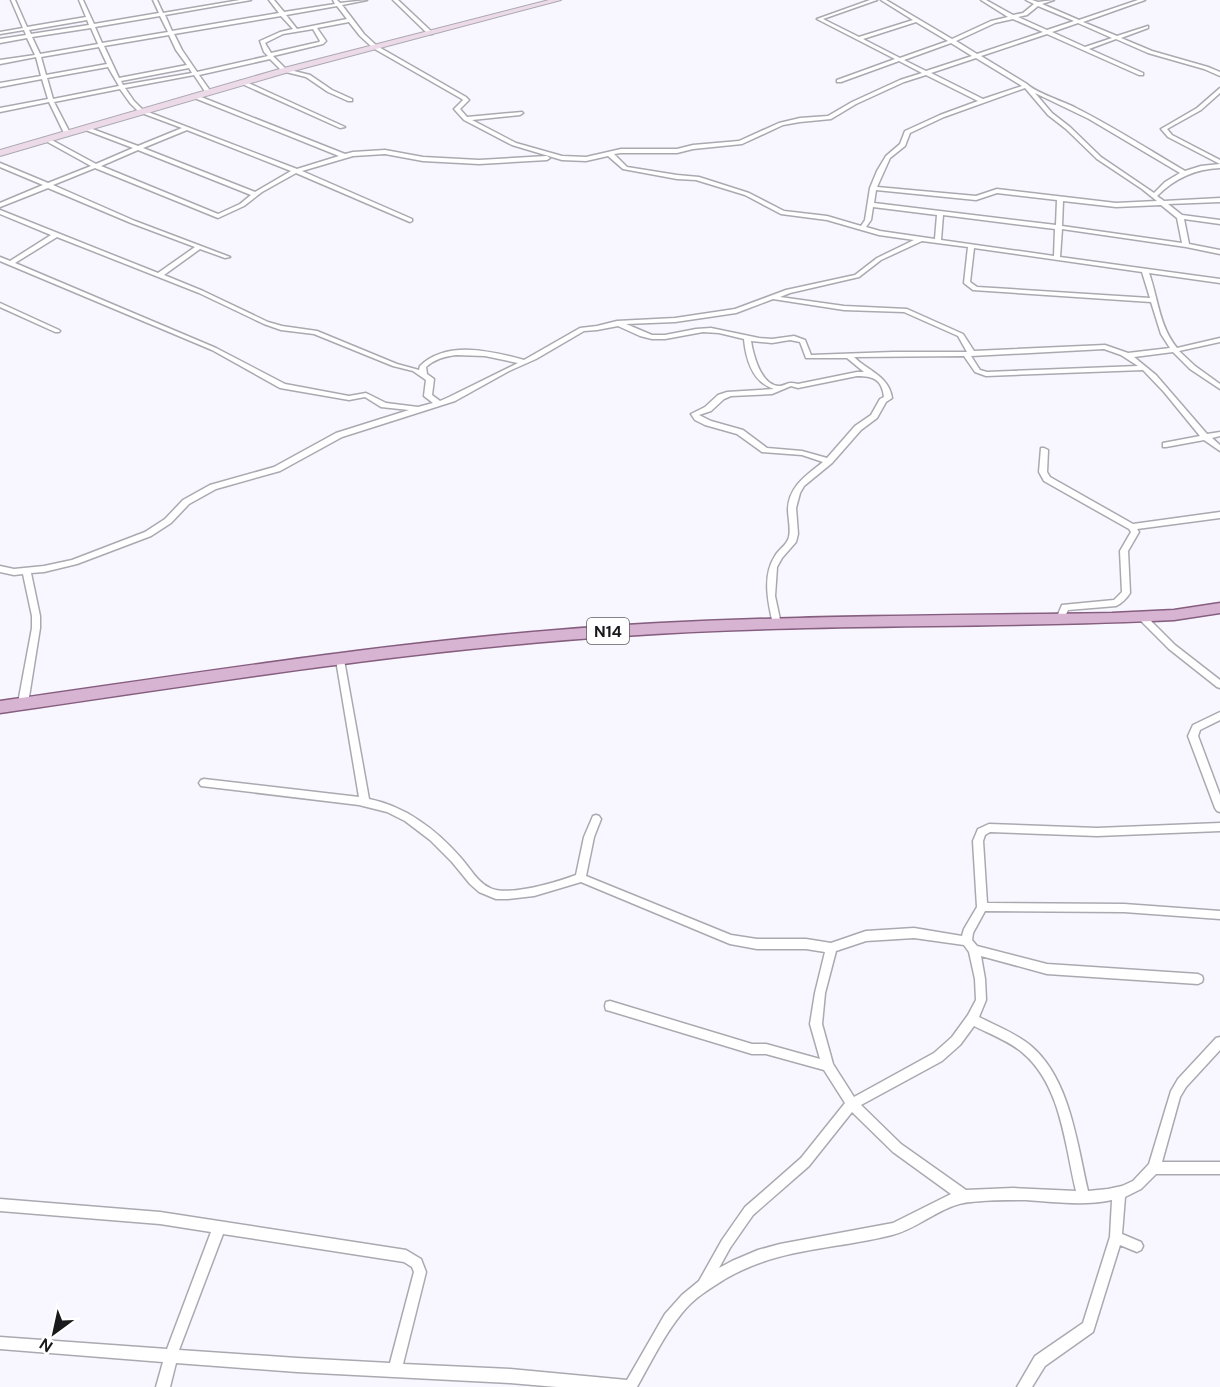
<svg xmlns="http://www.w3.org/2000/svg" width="1220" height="1387" viewBox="0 0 1220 1387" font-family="'DM Sans',sans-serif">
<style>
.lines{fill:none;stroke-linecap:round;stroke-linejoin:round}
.street-casing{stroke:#aba9b0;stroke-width:3}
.secondary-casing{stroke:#aba9b0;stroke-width:2}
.primary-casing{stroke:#855d7f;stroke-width:3}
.street{fill:#fff;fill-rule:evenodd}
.secondary{fill:#ecdae9;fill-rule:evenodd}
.primary{fill:#d8b4d3;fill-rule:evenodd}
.labels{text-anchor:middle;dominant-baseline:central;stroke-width:4.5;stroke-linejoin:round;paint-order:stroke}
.shield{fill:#fff;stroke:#5f5e60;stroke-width:1.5}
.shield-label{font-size:16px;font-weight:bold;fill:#1a191c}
</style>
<rect width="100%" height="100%" fill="#f8f6fe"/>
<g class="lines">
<defs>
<g id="street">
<path d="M 11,0 L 15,0 L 27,27 L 86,17 L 79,0 L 83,0 L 94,24 L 159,13 L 153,0 L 157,0 L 163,13 L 240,0 L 251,0 L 165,15 L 172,31 L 279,13 L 269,0 L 274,0 L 284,12 L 335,4 L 333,0 L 337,0 L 340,3 L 367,0 L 342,5 L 364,34 L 377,46 L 466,97 L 469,100 L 460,109 L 467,117 L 522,112 L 523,113 L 520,115 L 472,120 L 516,143 L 562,156 L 586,157 L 621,149 L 677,149 L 693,145 L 739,141 L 779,123 L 800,118 L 828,116 L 852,102 L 900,80 L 922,73 L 899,61 L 841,82 L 837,82 L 837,80 L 895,59 L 817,19 L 870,0 L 877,0 L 823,19 L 859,37 L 913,20 L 881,0 L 886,0 L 952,39 L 991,21 L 1008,17 L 981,0 L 986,0 L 1013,15 L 1023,13 L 1034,4 L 1026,0 L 1032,0 L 1038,2 L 1054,0 L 1042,4 L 1079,20 L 1138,0 L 1145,0 L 1083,22 L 1117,36 L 1148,26 L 1148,28 L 1121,38 L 1152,51 L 1208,67 L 1220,72 L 1220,76 L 1204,69 L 1148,53 L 1116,39 L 1089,49 L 1143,73 L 1143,75 L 1139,75 L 1047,34 L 981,56 L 1027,84 C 1034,92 1065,102 1076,108 C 1114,127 1149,150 1185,171 L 1201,166 L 1220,164 L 1220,168 C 1195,169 1175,178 1157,196 L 1164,201 L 1220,198 L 1220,202 L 1168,204 L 1182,215 L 1220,220 L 1220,224 L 1184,219 L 1189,244 L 1220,250 L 1220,254 L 1186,247 L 1062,229 L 1060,257 L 1220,279 L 1220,283 L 1149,273 C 1158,298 1159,326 1177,348 L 1220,338 L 1220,342 L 1179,351 L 1195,366 L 1220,384 L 1220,389 L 1190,369 L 1173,352 L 1134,357 L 1156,375 L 1207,434 L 1220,432 L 1220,436 L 1212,438 L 1220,445 L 1220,451 L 1204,440 L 1166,447 L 1163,447 L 1163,443 L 1200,436 L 1164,392 L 1143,370 L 986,376 L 975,372 L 964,356 L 854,357 C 868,371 889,376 892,398 L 886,402 L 877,418 L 861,430 L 832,463 L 804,486 L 800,493 L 796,508 L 798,534 L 796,542 L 782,558 L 777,567 L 775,596 L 781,624 L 777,627 L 773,624 C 768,602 762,576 775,556 C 779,549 787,545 789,537 C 791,528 788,518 788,509 C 789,486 807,475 823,462 L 802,455 L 762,452 L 737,434 L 705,425 L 695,420 L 691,414 L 705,407 L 718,395 L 727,392 L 774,389 C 752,382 746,359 744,339 L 719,333 L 703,332 L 665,339 L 652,339 L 640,336 L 618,326 L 597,330 L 584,331 L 536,359 L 509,371 L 455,401 L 342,437 L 280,471 L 216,489 L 189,504 L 171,523 L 151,536 L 77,564 L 44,572 L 31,573 L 40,616 L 40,628 L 28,703 L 26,705 L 20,705 L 18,703 L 32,628 L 32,616 L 23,574 L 14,575 L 0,572 L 0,566 L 14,569 L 44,566 L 72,560 L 145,532 L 165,519 L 183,500 L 210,485 L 274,467 L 336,433 L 409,410 L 381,407 L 365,397 L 349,400 L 280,388 L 212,350 L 0,261 L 0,257 L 10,261 L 51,235 L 0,214 L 0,210 L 158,273 L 195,247 L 131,223 L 48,188 L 0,207 L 0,203 L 43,185 L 0,167 L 0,163 L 48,183 L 91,166 L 44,140 L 44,138 L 48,138 L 96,164 L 133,148 L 83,129 L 83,127 L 87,127 L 138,146 L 182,128 L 139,112 L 130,103 L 120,89 L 54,102 L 70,133 L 67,135 L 64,133 L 49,102 L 0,112 L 0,108 L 48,99 L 42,79 L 0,87 L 0,83 L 41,76 L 36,57 L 0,64 L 0,60 L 35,55 L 27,38 L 0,43 L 0,39 L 26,35 L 24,30 L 0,34 L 0,32 L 23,28 ZM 337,6 L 347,19 L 297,29 L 286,15 ZM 1038,6 L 1074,21 L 1047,30 L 1018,17 L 1027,15 ZM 160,16 L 168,32 L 102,43 L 95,27 ZM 281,16 L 293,29 L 280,32 L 260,41 L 264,52 L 268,56 L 197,72 L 182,50 L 174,34 ZM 1013,19 L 1043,32 L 977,54 L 956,41 L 995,23 ZM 87,20 L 89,25 L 31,34 L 29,30 ZM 349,22 L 360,36 L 373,48 L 462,99 L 463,100 L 454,109 L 464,120 L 512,145 L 562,160 L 586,161 L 608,156 L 623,169 L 677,179 L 696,180 L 745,195 L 781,214 L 827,220 L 879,235 L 914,240 L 877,258 L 855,275 L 786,290 L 735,309 L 675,318 L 617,321 L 597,326 L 580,328 L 524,360 C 491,351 447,340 420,366 L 419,370 L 397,364 L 317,331 L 282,326 L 268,322 L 203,291 L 164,275 L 200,249 L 225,258 L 230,257 L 135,221 L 53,185 L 95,168 L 218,218 L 244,206 L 262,192 L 296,173 L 410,222 L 412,221 L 412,219 L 302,171 L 353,156 L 385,154 L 423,161 L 479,164 L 547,160 L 550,158 L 547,156 L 479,160 L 423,157 L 385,150 L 353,152 L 345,154 L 196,95 L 192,95 L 192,97 L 339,156 L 297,169 L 143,110 L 134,101 L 125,88 L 194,75 L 206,93 L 208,94 L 211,92 L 199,75 L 270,59 L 282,71 L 306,77 L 328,92 L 348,101 L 352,101 L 352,99 L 332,90 L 310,75 L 286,69 L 273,56 L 323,44 L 326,41 L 317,28 ZM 916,22 L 948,41 L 900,58 L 863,39 ZM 1078,23 L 1112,38 L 1085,47 L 1052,32 ZM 91,28 L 98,44 L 40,54 L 32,37 ZM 313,29 L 320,41 L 319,42 L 271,53 L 265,43 L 283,34 ZM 169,35 L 176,50 L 187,65 L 119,78 L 104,46 ZM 951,43 L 972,56 L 926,71 L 904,60 ZM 99,47 L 107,64 L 46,75 L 41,57 ZM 976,58 L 1022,86 L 983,99 L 931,73 ZM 108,67 L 119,86 L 53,99 L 47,78 ZM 189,68 L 192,73 L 123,85 L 121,81 ZM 926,75 L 978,101 L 940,115 L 905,131 L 900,144 L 886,156 L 877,171 L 870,188 L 865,220 L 861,226 L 827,216 L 784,211 L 749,193 L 699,177 L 677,175 L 627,167 L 614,154 L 621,153 L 677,153 L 693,149 L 742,144 L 783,125 L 800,122 L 831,119 L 856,104 L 904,82 ZM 1025,88 L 1048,115 L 1066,129 L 1097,159 L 1142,189 L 1157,201 L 1116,203 L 997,189 L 976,196 L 877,187 L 890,158 L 905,146 L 910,133 L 944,117 ZM 1035,93 L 1089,119 L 1180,173 L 1165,182 L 1154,193 L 1101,157 L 1070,127 L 1052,113 ZM 187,130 L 291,171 L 255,192 L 143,148 ZM 138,150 L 251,195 L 240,204 L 218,214 L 101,166 ZM 876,190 L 976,200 L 997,193 L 1057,200 L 1056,225 L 874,203 ZM 1063,201 L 1116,207 L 1161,205 L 1177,218 L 1182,243 L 1062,226 ZM 873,207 L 937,215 L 935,239 L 880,231 L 866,227 L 871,220 ZM 943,215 L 1055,229 L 1054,256 L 941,240 ZM 57,237 L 199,293 L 264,324 L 281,330 L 314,334 L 393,366 L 413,371 L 426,380 L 424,396 L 433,403 L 418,407 L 386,403 L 366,393 L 349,396 L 285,384 L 216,348 L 15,263 ZM 922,241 L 968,247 L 964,283 L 973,290 L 1151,302 L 1161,334 L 1170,348 L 1128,353 L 1105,345 L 974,351 L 963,334 L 907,309 L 844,306 L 780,297 L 790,293 L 859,277 L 881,260 ZM 974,248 L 1142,272 L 1150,298 L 977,287 L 970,282 ZM 773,299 L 844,310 L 904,312 L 958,336 L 967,352 L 893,352 L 811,355 L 805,340 L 794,336 L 772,339 L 759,338 L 711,328 L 696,329 L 665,335 L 652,335 L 626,324 L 675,322 L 736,313 ZM 790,340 L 800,342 L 806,358 L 847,358 L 864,372 L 857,372 L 798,384 C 786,381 788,385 780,386 C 761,387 753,354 751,341 L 772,343 ZM 1104,349 L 1121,355 L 1138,366 L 987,372 L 980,370 L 971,356 ZM 456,355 L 485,356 L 518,363 L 449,397 L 440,401 L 432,395 L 434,379 L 427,374 L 426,367 C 435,359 443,357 456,355 ZM 857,376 C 873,376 882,379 884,397 L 880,399 L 871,415 L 855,426 L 827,458 L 802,451 L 767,448 L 743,430 L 711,421 L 699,415 L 711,411 L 724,399 L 731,396 L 772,394 L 791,386 L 798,388 Z"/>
<polygon points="393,0 398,0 432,32 432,34 428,34"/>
<polygon points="240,81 244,81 345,127 340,128 240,83"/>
<polygon points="1220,88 1220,93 1201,110 1167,129 1172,135 1220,160 1220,164 1168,137 1161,129 1197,108"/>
<polygon points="0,303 59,330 60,331 59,332 55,332 0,307"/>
<path d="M 1041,448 L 1044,448 L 1048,450 L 1047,472 L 1050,477 L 1133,524 L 1220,512 L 1220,518 L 1137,529 L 1139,532 L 1128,551 L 1130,593 C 1127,598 1121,604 1116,606 L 1068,610 L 1063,621 L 1057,621 L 1056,619 L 1062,605 L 1114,600 L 1122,592 L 1120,551 L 1131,532 L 1129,529 L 1044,481 L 1039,472 Z"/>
<polygon points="1142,614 1145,615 1175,645 1220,680 1220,688 1217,687 1169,649 1139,619 1138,617"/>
<path d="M 340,657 L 344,660 L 369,799 C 405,806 437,830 461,858 C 470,868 478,883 490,888 C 509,897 557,882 576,875 L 584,837 L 593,816 L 596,815 L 599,816 L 601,819 L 594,837 L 586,876 L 731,935 L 757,939 L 806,939 L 831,943 L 866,931 L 914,928 L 962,936 L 964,929 L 977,907 L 973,841 L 978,829 L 989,824 L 1097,828 L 1220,823 L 1220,831 L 1097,836 L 990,832 L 985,835 L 983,841 L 987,903 L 1124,904 L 1220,911 L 1220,919 L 1124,912 L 985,911 L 973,933 L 972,940 L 977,946 L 1047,964 L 1198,974 L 1202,976 L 1203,979 L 1202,982 L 1198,984 L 1047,974 L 981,956 L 985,979 L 986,1000 L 979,1017 C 996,1026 1016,1033 1031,1046 C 1070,1079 1077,1144 1088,1191 L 1108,1189 L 1122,1186 L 1133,1181 L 1149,1164 L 1171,1091 L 1178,1079 L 1216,1038 L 1220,1037 L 1220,1050 L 1186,1087 L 1180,1097 L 1162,1162 L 1220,1162 L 1220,1174 L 1156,1174 L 1141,1189 L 1125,1197 L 1122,1234 L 1141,1242 L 1143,1246 L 1141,1250 L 1137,1252 L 1120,1245 L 1093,1332 L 1045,1366 L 1032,1387 L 1017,1387 L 1035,1356 L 1083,1323 L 1110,1237 L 1112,1200 C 1084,1206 1054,1202 1026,1200 C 1008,1200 989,1200 971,1202 C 942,1204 920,1228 892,1235 C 833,1250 780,1247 725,1279 C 709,1289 694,1298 682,1313 C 664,1335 651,1362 637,1387 L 557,1387 L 510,1383 L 297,1372 L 176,1363 L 170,1387 L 156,1387 L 163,1362 L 0,1349 L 0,1337 L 167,1349 L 211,1232 L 160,1224 L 0,1211 L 0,1199 L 160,1212 L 406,1250 L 421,1259 L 426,1272 L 403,1364 L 510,1369 L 627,1380 L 665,1314 L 682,1295 L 699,1281 L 722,1240 L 745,1207 L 801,1158 L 845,1103 L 824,1070 L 766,1054 L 752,1054 L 610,1011 L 606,1010 L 605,1006 L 606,1002 L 610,1001 L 752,1044 L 766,1044 L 820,1059 L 810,1024 L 815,993 L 825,952 L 806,949 L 757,949 L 730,944 L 581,882 L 534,896 L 508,899 L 496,899 L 479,892 L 470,884 L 452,862 L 430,840 L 405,821 L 387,812 L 359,805 L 201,786 L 199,783 L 201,780 L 204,779 L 359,797 L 336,660 ZM 914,938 L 964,945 L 969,952 L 975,979 L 976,1000 L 968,1015 L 952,1037 L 934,1053 L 854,1097 L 833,1064 L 822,1024 L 825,993 L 836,951 L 866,941 ZM 974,1026 C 990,1034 1009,1041 1023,1053 C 1061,1085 1065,1145 1076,1191 L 1013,1188 L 966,1190 L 901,1144 L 861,1105 L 942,1061 L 960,1045 ZM 852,1112 L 893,1152 L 951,1194 L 893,1223 L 780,1244 L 758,1250 L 732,1261 L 719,1268 L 730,1248 L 753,1215 L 809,1166 ZM 223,1234 L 404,1262 L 412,1267 L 414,1272 L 390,1363 L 297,1358 L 179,1350 Z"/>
<polygon points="1220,712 1220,720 1200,730 1198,736 1220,795 1220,812 1217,811 1215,808 1188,736 1193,725"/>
</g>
<polygon id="secondary" points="549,0 561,0 282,74 0,156 0,150 276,70"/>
<path id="primary" d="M 1220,603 L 1220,613 L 1174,620 C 991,629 807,623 623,636 C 414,649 207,683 0,713 L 0,701 C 185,675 370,645 557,630 C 741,615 927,616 1112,613 L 1174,610 Z"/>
</defs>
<use href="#street" class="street-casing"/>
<use href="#secondary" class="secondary-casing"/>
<use href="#primary" class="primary-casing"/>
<use href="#street" class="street"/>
<use href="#secondary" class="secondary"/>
<use href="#primary" class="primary"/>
</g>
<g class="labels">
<rect class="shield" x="587" y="618" width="42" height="26" rx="4.5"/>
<g class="shield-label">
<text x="608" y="631">N14</text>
</g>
</g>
<g transform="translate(54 1333) rotate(213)" stroke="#ffffff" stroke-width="4.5" paint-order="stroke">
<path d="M0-4.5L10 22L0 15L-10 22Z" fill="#1a191c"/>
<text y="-9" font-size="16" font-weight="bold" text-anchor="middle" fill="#1a191c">N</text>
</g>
</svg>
